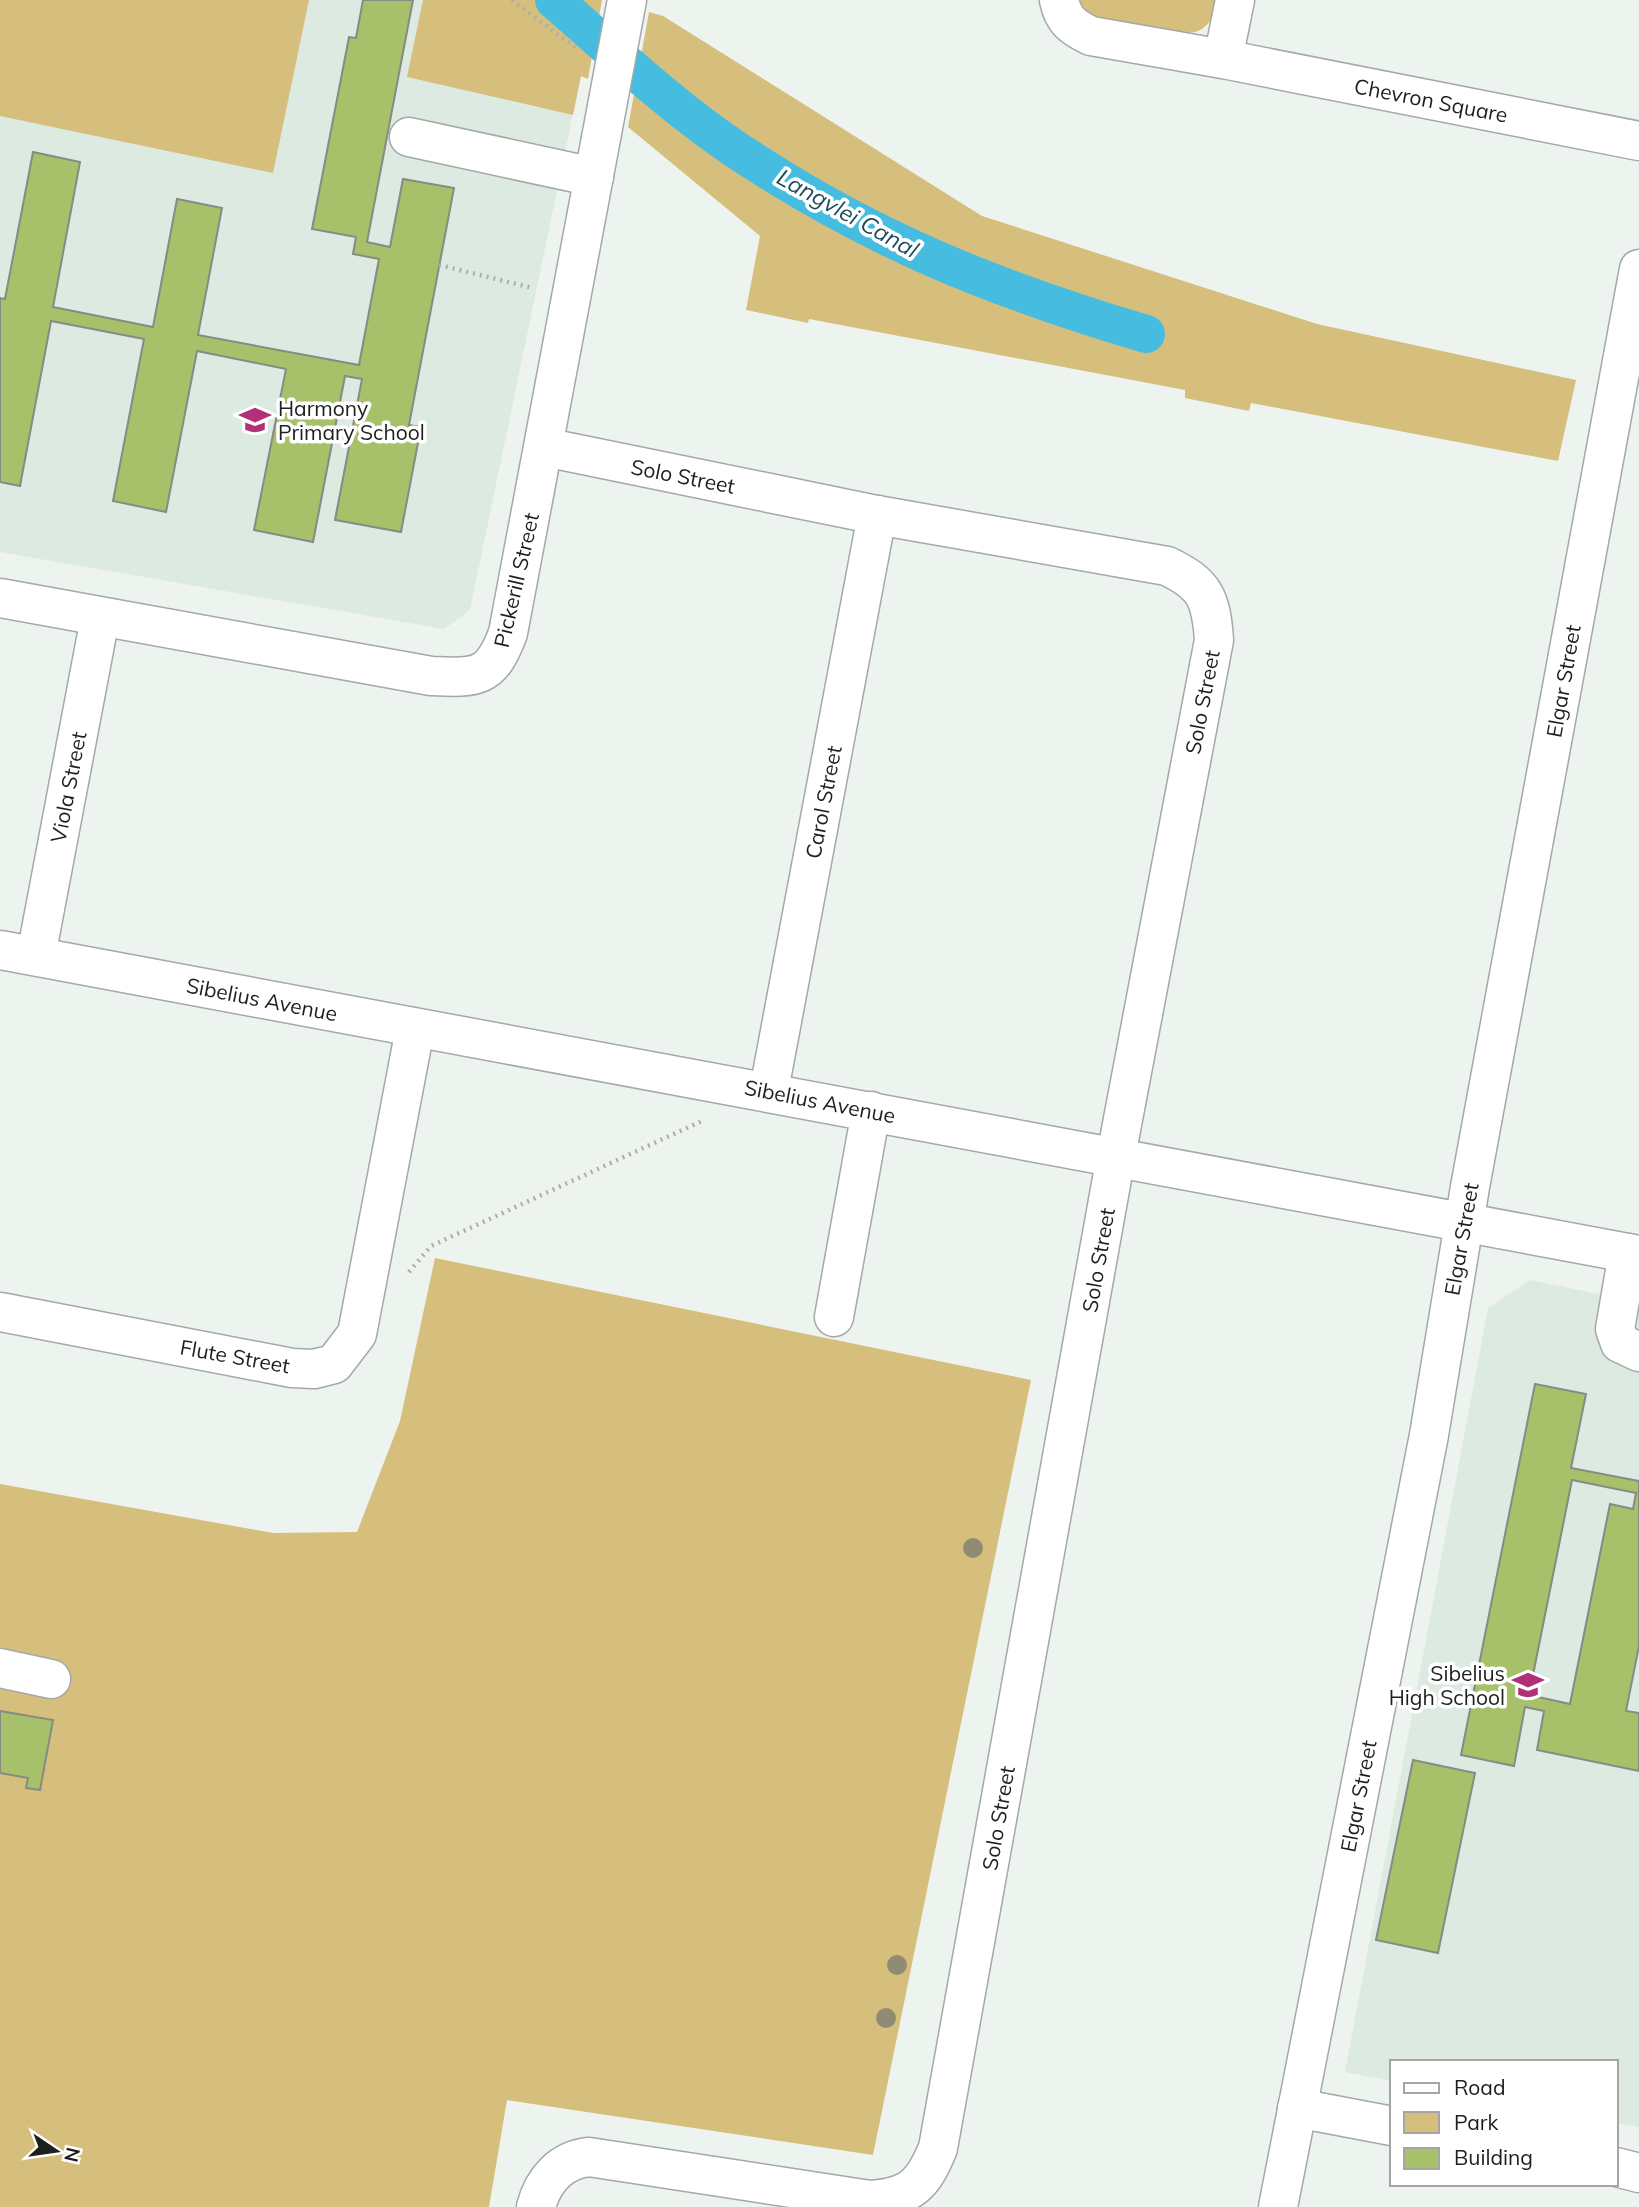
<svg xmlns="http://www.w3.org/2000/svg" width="1639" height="2207" viewBox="0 0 1639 2207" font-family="Mulish,sans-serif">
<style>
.built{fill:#ddeae1}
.green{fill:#d6be7d}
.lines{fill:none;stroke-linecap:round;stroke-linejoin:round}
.canal{stroke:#46bde0;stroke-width:38}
.building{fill:#a7c06a;stroke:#888a84;stroke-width:2;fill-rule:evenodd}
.minor-casing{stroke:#a3a9a5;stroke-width:41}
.path{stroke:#aaafab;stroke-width:4.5;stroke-dasharray:2 5;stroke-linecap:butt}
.minor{stroke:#fff;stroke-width:38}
.tree{fill:#908c74}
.labels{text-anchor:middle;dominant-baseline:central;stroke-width:7;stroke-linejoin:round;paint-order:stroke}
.street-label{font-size:21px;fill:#1d1f1d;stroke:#fff}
.poi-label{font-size:21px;fill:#1d1f1d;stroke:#fff;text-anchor:start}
.water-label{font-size:23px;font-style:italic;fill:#1b4d5c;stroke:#fff}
</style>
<rect width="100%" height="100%" fill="#edf4ef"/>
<g class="built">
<polygon points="0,0 488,0 581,75 470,610 444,629 0,552"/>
<polygon points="1530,1280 1639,1302 1639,2127 1616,2123 1616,2062 1392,2062 1392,2081 1345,2072 1488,1308"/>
</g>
<g class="green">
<polygon points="0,0 309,0 273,173 0,116"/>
<polygon points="423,0 602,0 588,79 581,76 573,115 407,77"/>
<path d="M 1076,0 L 1218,0 C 1216,12 1210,26 1198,31 C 1183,37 1109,28 1094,20 C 1086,15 1080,8 1076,0 Z"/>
<polygon points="649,12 663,16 982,216 1317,324 1576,380 1558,461 1251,403 1249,411 1185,398 1185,390 809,319 808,323 746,310 760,236 628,127"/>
<polygon points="435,1258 1031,1380 873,2155 507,2100 489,2207 0,2207 0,1484 273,1533 357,1532 400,1421"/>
</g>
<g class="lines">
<path class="canal" d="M 554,0 C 613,51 670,105 735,149 C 869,239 992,288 1146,334"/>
</g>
<g class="building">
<polygon points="363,0 413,0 367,242 390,247 403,179 454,188 409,425 421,427 401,532 335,520 362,379 345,376 313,542 254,530 286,369 197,351 166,512 113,501 144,339 51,321 20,486 0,482 0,298 5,299 33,152 80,162 53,307 153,327 177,199 222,208 198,335 359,365 379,259 353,254 356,237 312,229 349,37 356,38"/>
<path d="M 1535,1384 L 1586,1394 L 1571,1468 L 1639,1481 L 1639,1646 L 1626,1711 L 1639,1713 L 1639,1771 L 1537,1750 L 1544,1711 L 1525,1707 L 1514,1766 L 1461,1755 ZM 1572,1480 L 1636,1493 L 1633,1509 L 1610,1504 L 1570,1704 L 1529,1695 Z"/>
<polygon points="0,1711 53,1720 40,1790 26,1788 28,1778 0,1773"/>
<polygon points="1413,1760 1475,1773 1438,1953 1376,1940"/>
</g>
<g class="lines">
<defs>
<g id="minor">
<path d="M 1059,0 C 1063,20 1072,27 1091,36 L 1223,59 L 1639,141"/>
<polyline points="1223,59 1235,0"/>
<polyline points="409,137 594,177"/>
<path d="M 0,598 L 431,676 C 477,678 491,679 508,633 L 627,0"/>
<path d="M 0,950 C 546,1052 1093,1150 1639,1255"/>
<polyline points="36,956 100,618"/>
<polyline points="769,1090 877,515"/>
<polyline points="1628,1253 1615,1329 1620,1343 1639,1352"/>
<polyline points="0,1312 292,1368 314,1369 334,1364 357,1334 415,1029"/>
<polyline points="834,1317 871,1111"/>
<polyline points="0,1668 51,1679"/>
<polyline points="1297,2108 1392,2126"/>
<polyline points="1616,2167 1639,2173"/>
<path d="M 536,2207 C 543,2180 561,2160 589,2157 L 870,2200 C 911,2197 923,2185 938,2148 L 1116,1156 L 1214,640 C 1211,598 1205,584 1167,566 L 877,515 L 544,447"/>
<polyline points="1278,2207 1429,1435 1470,1187 1639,269"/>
</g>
</defs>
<use href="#minor" class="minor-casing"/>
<g class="path">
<polyline points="512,0 579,50"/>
<polyline points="439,265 533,288"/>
<polyline points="409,1272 431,1246 704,1120"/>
</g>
<use href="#minor" class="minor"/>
</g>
<g class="tree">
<circle cx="973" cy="1548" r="10"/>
<circle cx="897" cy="1965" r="10"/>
<circle cx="886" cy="2018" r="10"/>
</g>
<defs>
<symbol id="school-bare" viewBox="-9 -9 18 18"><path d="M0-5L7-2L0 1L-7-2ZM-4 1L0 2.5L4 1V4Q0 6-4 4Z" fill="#b23078" stroke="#fff" stroke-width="2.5" paint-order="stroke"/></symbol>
</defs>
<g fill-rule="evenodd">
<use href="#school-bare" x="233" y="398" width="44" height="44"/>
<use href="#school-bare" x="1506" y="1663" width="44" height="44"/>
</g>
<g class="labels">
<g class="street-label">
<text transform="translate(1431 100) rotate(11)">Chevron Square</text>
<text transform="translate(683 476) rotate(11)">Solo Street</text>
<text transform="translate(516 580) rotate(-77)">Pickerill Street</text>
<text transform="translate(1563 681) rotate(-80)">Elgar Street</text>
<text transform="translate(1202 702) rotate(-79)">Solo Street</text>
<text transform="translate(68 787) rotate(-79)">Viola Street</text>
<text transform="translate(823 802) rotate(-79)">Carol Street</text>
<text transform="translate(262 999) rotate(11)">Sibelius Avenue</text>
<text transform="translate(820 1101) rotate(11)">Sibelius Avenue</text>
<text transform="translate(1461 1239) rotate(-80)">Elgar Street</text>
<text transform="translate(1098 1260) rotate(-80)">Solo Street</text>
<text transform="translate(235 1356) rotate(10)">Flute Street</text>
<text transform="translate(1358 1796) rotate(-79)">Elgar Street</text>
<text transform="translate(998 1818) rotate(-80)">Solo Street</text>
</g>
<g class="poi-label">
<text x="278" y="408">Harmony<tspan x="278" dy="24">Primary School</tspan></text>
<text x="1505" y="1673" text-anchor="end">Sibelius<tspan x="1505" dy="24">High School</tspan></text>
</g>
<g class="water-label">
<text transform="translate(848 213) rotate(29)">Langvlei Canal</text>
</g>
</g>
<rect x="1390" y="2060" width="228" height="126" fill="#ffffff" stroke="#a5a5a5" stroke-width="2"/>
<rect x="1404" y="2083" width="35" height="10" fill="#ffffff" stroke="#a5a5a5" stroke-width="2"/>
<text x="1454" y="2095" font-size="21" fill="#1d1f1d">Road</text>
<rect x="1404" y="2112" width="35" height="21" fill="#d6be7d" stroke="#a5a5a5" stroke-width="2"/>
<text x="1454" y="2130" font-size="21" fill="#1d1f1d">Park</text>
<rect x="1404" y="2148" width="35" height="21" fill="#a7c06a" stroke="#a5a5a5" stroke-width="2"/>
<text x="1454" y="2165" font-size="21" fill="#1d1f1d">Building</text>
<g transform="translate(56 2151) rotate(103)" stroke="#ffffff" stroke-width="5" paint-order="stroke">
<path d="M0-5L12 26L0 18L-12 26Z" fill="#1d1f1d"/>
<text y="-10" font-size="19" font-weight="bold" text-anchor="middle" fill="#1d1f1d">N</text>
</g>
</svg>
